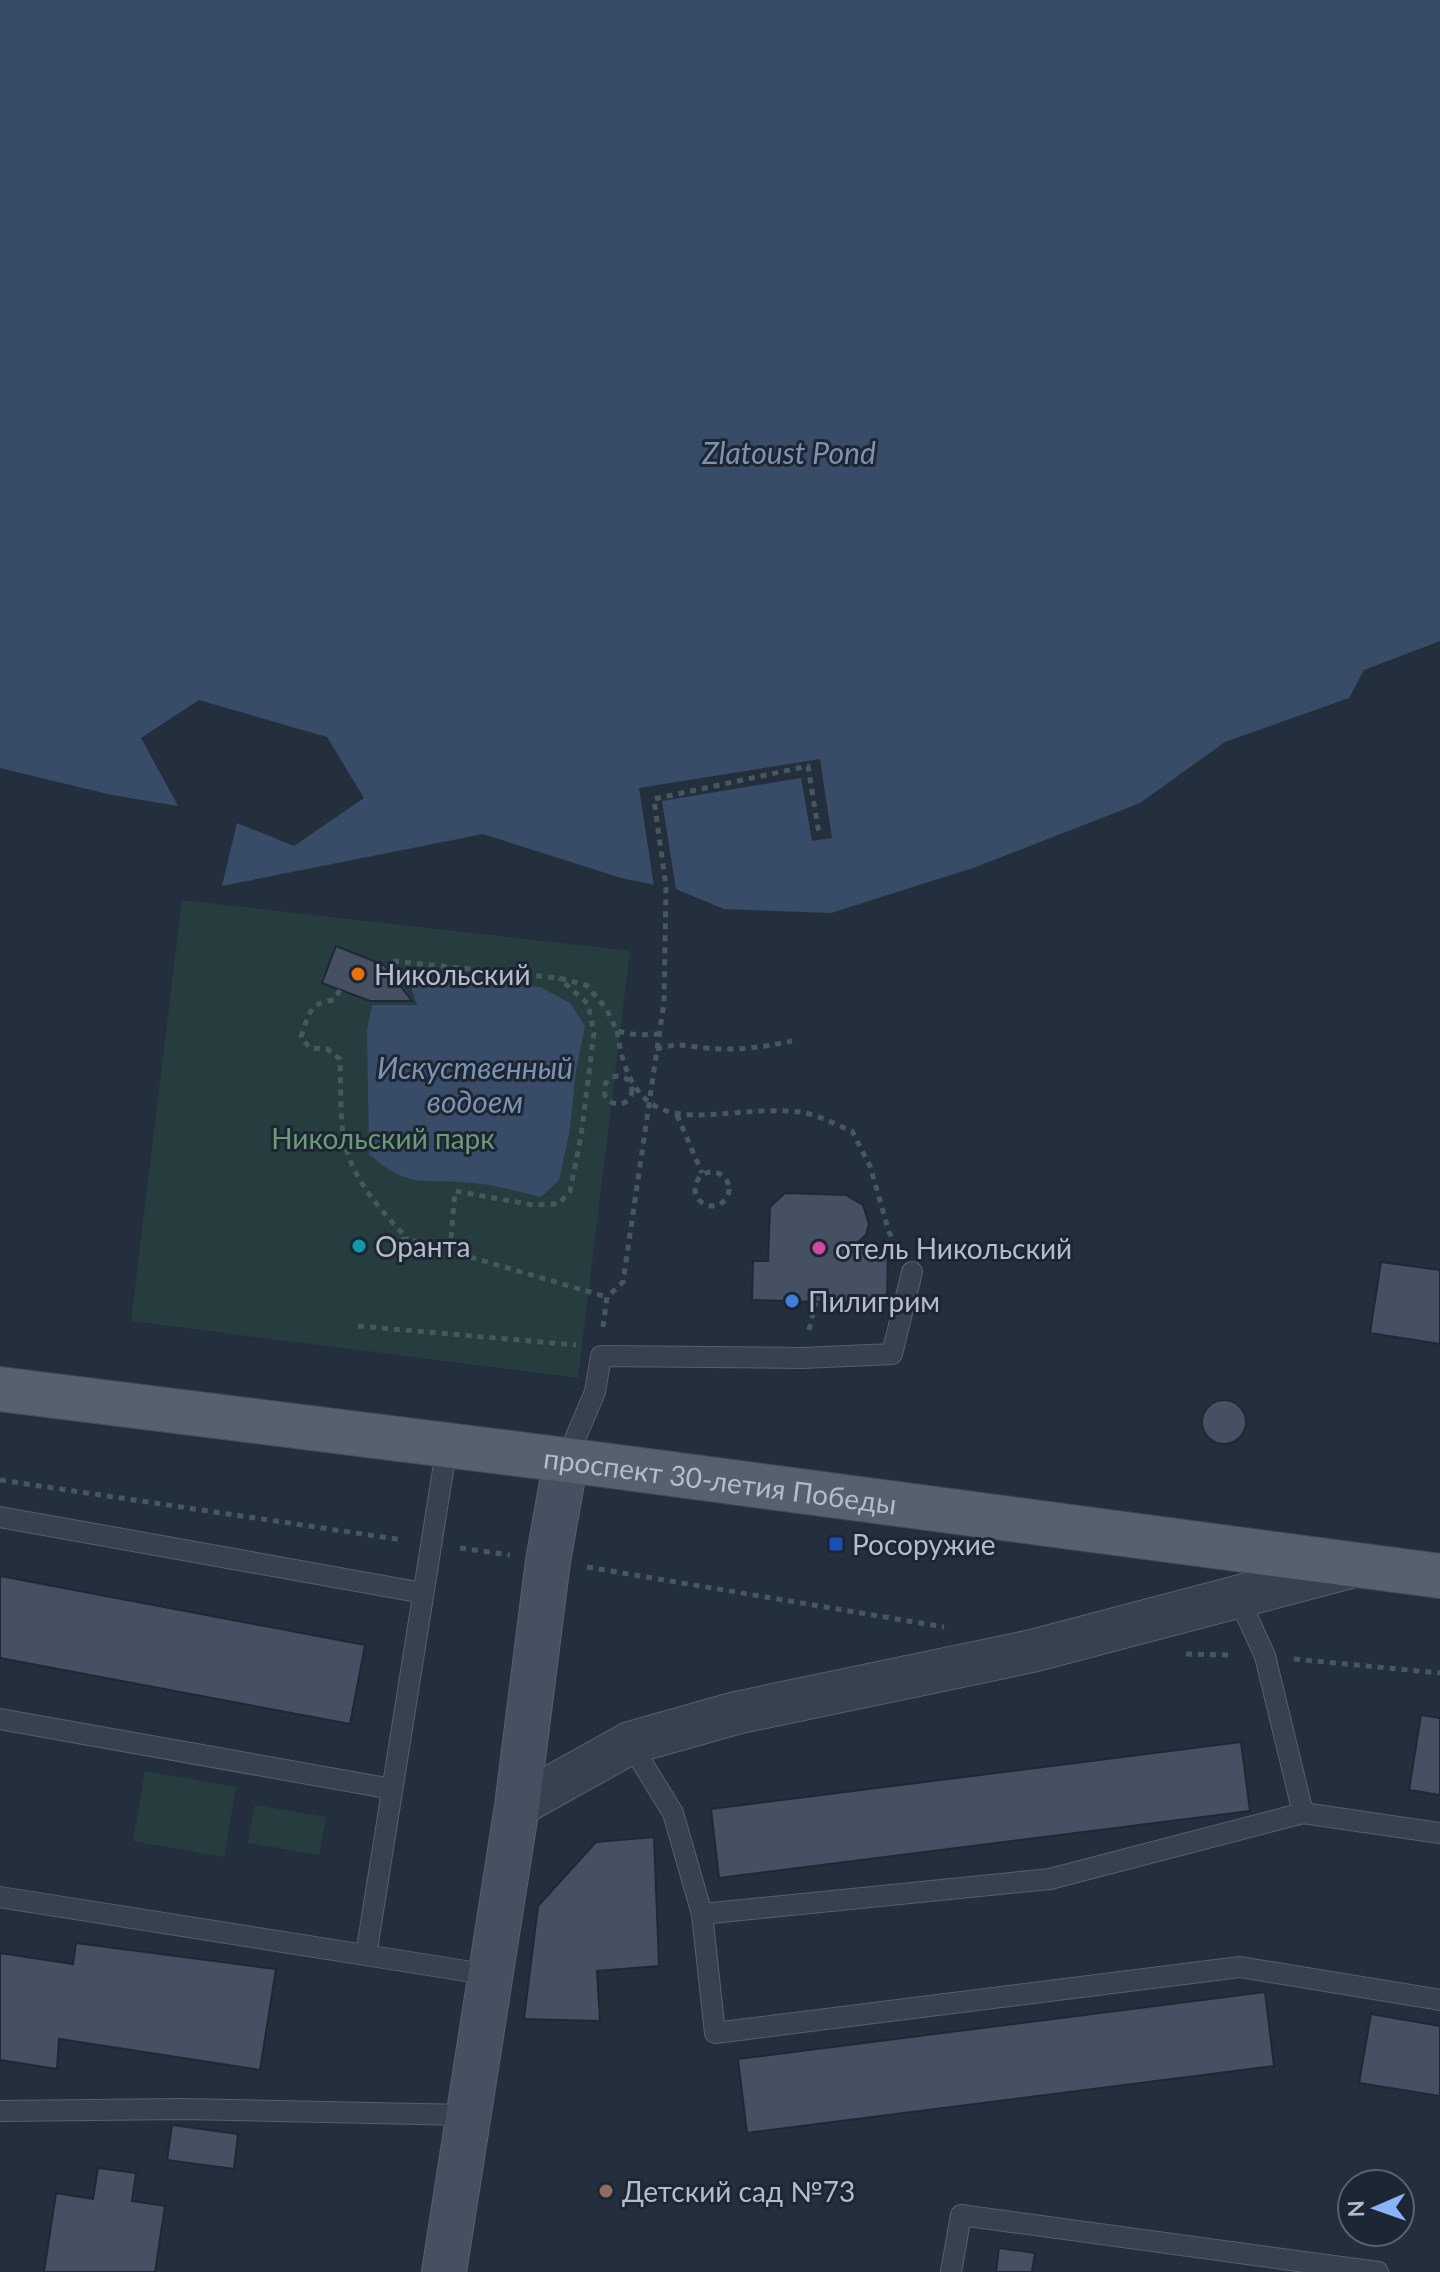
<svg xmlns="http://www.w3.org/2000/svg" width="1440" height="2272" viewBox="0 0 1440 2272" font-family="Lato,sans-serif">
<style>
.green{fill:#263c3f}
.water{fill:#394c67}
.pier{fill:#242f3e}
.building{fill:#455162;stroke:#1f2835;stroke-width:2}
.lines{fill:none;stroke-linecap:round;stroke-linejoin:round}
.lane-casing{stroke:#565f6c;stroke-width:22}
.street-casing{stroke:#565f6c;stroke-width:44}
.secondary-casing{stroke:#565f6c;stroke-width:46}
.primary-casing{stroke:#414a57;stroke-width:46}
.path{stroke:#44595c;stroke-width:5;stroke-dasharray:6 6;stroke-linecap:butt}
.lane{stroke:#38414e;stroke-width:20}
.street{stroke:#38414e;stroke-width:42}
.secondary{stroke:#465061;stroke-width:44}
.primary{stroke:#56606e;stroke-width:44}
.food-dot{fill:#e8710a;stroke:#1d2633;stroke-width:3}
.culture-dot{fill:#0f9aa8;stroke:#1d2633;stroke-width:3}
.hotel-dot{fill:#d1479c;stroke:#1d2633;stroke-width:3}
.shop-dot{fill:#3f7fe0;stroke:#1d2633;stroke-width:3}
.transit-dot{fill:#1a4fb4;stroke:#1d2633;stroke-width:3}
.education-dot{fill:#8d6e63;stroke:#1d2633;stroke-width:3}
.labels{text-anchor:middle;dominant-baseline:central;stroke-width:6;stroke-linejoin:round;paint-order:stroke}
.poi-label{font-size:28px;fill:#b4bcc9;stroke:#1d2633;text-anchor:start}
.park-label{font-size:28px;fill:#6b9a76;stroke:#1d2633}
.street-label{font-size:28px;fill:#b4bcc9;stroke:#1d2633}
.water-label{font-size:30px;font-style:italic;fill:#7c92b1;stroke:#1d2633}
</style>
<rect width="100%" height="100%" fill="#242f3e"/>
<g class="green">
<polygon points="182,900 630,951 578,1378 131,1321"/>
<polygon points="145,1771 236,1787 224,1857 133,1841"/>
<polygon points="255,1805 326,1817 319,1855 248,1843"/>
</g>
<g class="water">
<polygon points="0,0 1440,0 1440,641 1364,670 1349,698 1225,742 1140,803 976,867 831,913 724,909 676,889 621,878 483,834 222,886 237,823 294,846 364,798 327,737 199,700 141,738 178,806 112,795 0,768"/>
<path d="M 408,977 L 540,987 L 570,1003 L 585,1026 L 576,1071 L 569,1134 L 559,1180 L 541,1197 C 519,1192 496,1185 474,1183 C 426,1178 409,1191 369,1154 L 367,1030 L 372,1005 L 417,1005 Z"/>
</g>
<polygon class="pier" points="820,759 832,838 812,841 801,778 662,801 676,889 654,886 639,788"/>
<g class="building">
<polygon points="336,946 384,965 412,1001 370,1001 322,983"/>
<polygon points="785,1193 846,1195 863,1205 869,1224 866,1235 851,1248 888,1249 887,1304 752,1300 753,1261 768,1261 770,1207"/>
<polygon points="1381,1262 1440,1270 1440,1344 1370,1333"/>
<circle cx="1224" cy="1422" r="22"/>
<polygon points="0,1576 365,1645 350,1724 0,1658"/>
<polygon points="1421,1715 1440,1718 1440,1795 1409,1790"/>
<polygon points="1241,1742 1250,1811 719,1878 711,1809"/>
<polygon points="654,1837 659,1966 597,1971 600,2021 524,2019 538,1906 596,1842"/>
<polygon points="76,1943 276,1969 260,2070 59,2039 57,2069 0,2060 0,1953 73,1964"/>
<polygon points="1265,1992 1274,2066 747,2133 738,2059"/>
<polygon points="1371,2014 1440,2026 1440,2096 1359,2083"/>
<polygon points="172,2125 238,2134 234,2169 167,2160"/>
<polygon points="98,2168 136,2173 132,2201 165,2206 155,2272 44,2272 56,2193 93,2199"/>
<polygon points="999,2248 1035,2253 1032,2272 996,2272"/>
</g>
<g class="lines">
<defs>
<g id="lane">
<polyline points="566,1460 595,1392 601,1356 802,1358 892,1354 912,1272"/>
<polyline points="0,1517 423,1593"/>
<polyline points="1238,1597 1265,1656 1303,1813"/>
<polyline points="0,1719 392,1789"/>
<polyline points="630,1743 673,1813 702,1914 1050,1879 1303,1813 1440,1833"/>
<polyline points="0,1897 491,1975"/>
<polyline points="702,1914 715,2033 1240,1967 1440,2000"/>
<polyline points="366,1955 447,1445"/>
<polyline points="0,2111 183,2109 467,2115"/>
<polyline points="951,2272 961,2215 1378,2272"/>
</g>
<polyline id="street" points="517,1806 630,1743 736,1713 1032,1651 1358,1565"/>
<polyline id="secondary" points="444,2272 517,1806 548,1561 566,1460"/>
<g id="primary">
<path id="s1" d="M 0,1389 L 566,1460 L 1440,1576"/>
</g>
</defs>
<use href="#lane" class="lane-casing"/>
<use href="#street" class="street-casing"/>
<use href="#secondary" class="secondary-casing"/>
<use href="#primary" class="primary-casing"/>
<g class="path">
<polyline points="393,961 559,978 586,985 606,1008 617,1031 637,1035 657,1034"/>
<path d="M 340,990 L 334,1000 C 308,1003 309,1015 301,1037 L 310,1048 L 327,1049 L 340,1059 C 341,1083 340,1109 343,1134 C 349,1176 380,1210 408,1239"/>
<path d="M 617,1031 C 635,1155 714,1102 800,1112 C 817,1114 836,1125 852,1131 L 870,1166 L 889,1232 L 897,1247"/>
<path d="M 656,1049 C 682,1042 682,1046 707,1048 C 735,1051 765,1047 792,1041"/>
<circle cx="618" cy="1090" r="14"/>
<polyline points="677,1115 702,1173"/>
<circle cx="712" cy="1189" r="17"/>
<polyline points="377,1241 408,1239 607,1297"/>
<polyline points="450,1250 455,1191 533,1205 559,1204 570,1191 581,1136 594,1033 588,1004 559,978"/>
<polyline points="358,1326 576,1345"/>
<polyline points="603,1327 607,1297 623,1282 664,1002 666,887 654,799 808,766 819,834"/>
<polyline points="809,1330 816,1302"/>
<polyline points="0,1480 403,1540"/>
<polyline points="460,1548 510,1555"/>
<polyline points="587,1567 944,1627"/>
<polyline points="1186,1654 1232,1655"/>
<polyline points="1294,1659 1440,1673"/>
</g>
<use href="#lane" class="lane"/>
<use href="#street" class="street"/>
<use href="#secondary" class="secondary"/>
<use href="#primary" class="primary"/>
</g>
<circle class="food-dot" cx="358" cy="974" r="8"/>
<circle class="culture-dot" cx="359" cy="1246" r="8"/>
<circle class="hotel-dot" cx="819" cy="1248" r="8"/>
<circle class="shop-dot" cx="792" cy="1301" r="8"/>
<rect class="transit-dot" x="828" y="1536" width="16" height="16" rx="4"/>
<circle class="education-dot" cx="606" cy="2191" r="8"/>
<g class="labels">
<g class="poi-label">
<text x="374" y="974">Никольский</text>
<text x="375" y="1246">Оранта</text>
<text x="835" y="1248">отель Никольский</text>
<text x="808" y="1301">Пилигрим</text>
<text x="852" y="1544">Росоружие</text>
<text x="622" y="2191">Детский сад №73</text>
</g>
<g class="park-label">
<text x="383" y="1138">Никольский парк</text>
</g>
<g class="street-label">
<text stroke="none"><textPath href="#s1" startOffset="726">проспект 30-летия Победы</textPath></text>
</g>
<g class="water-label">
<text x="789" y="452">Zlatoust Pond</text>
<text x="475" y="1067">Искуственный<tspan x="475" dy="34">водоем</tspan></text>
</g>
</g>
<g transform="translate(1376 2208) rotate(268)"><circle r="38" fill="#1d2633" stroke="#59626f" stroke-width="2"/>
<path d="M0-6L14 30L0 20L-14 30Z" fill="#8ab4f8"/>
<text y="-12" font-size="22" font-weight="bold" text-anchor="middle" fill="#b4bcc9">N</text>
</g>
</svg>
